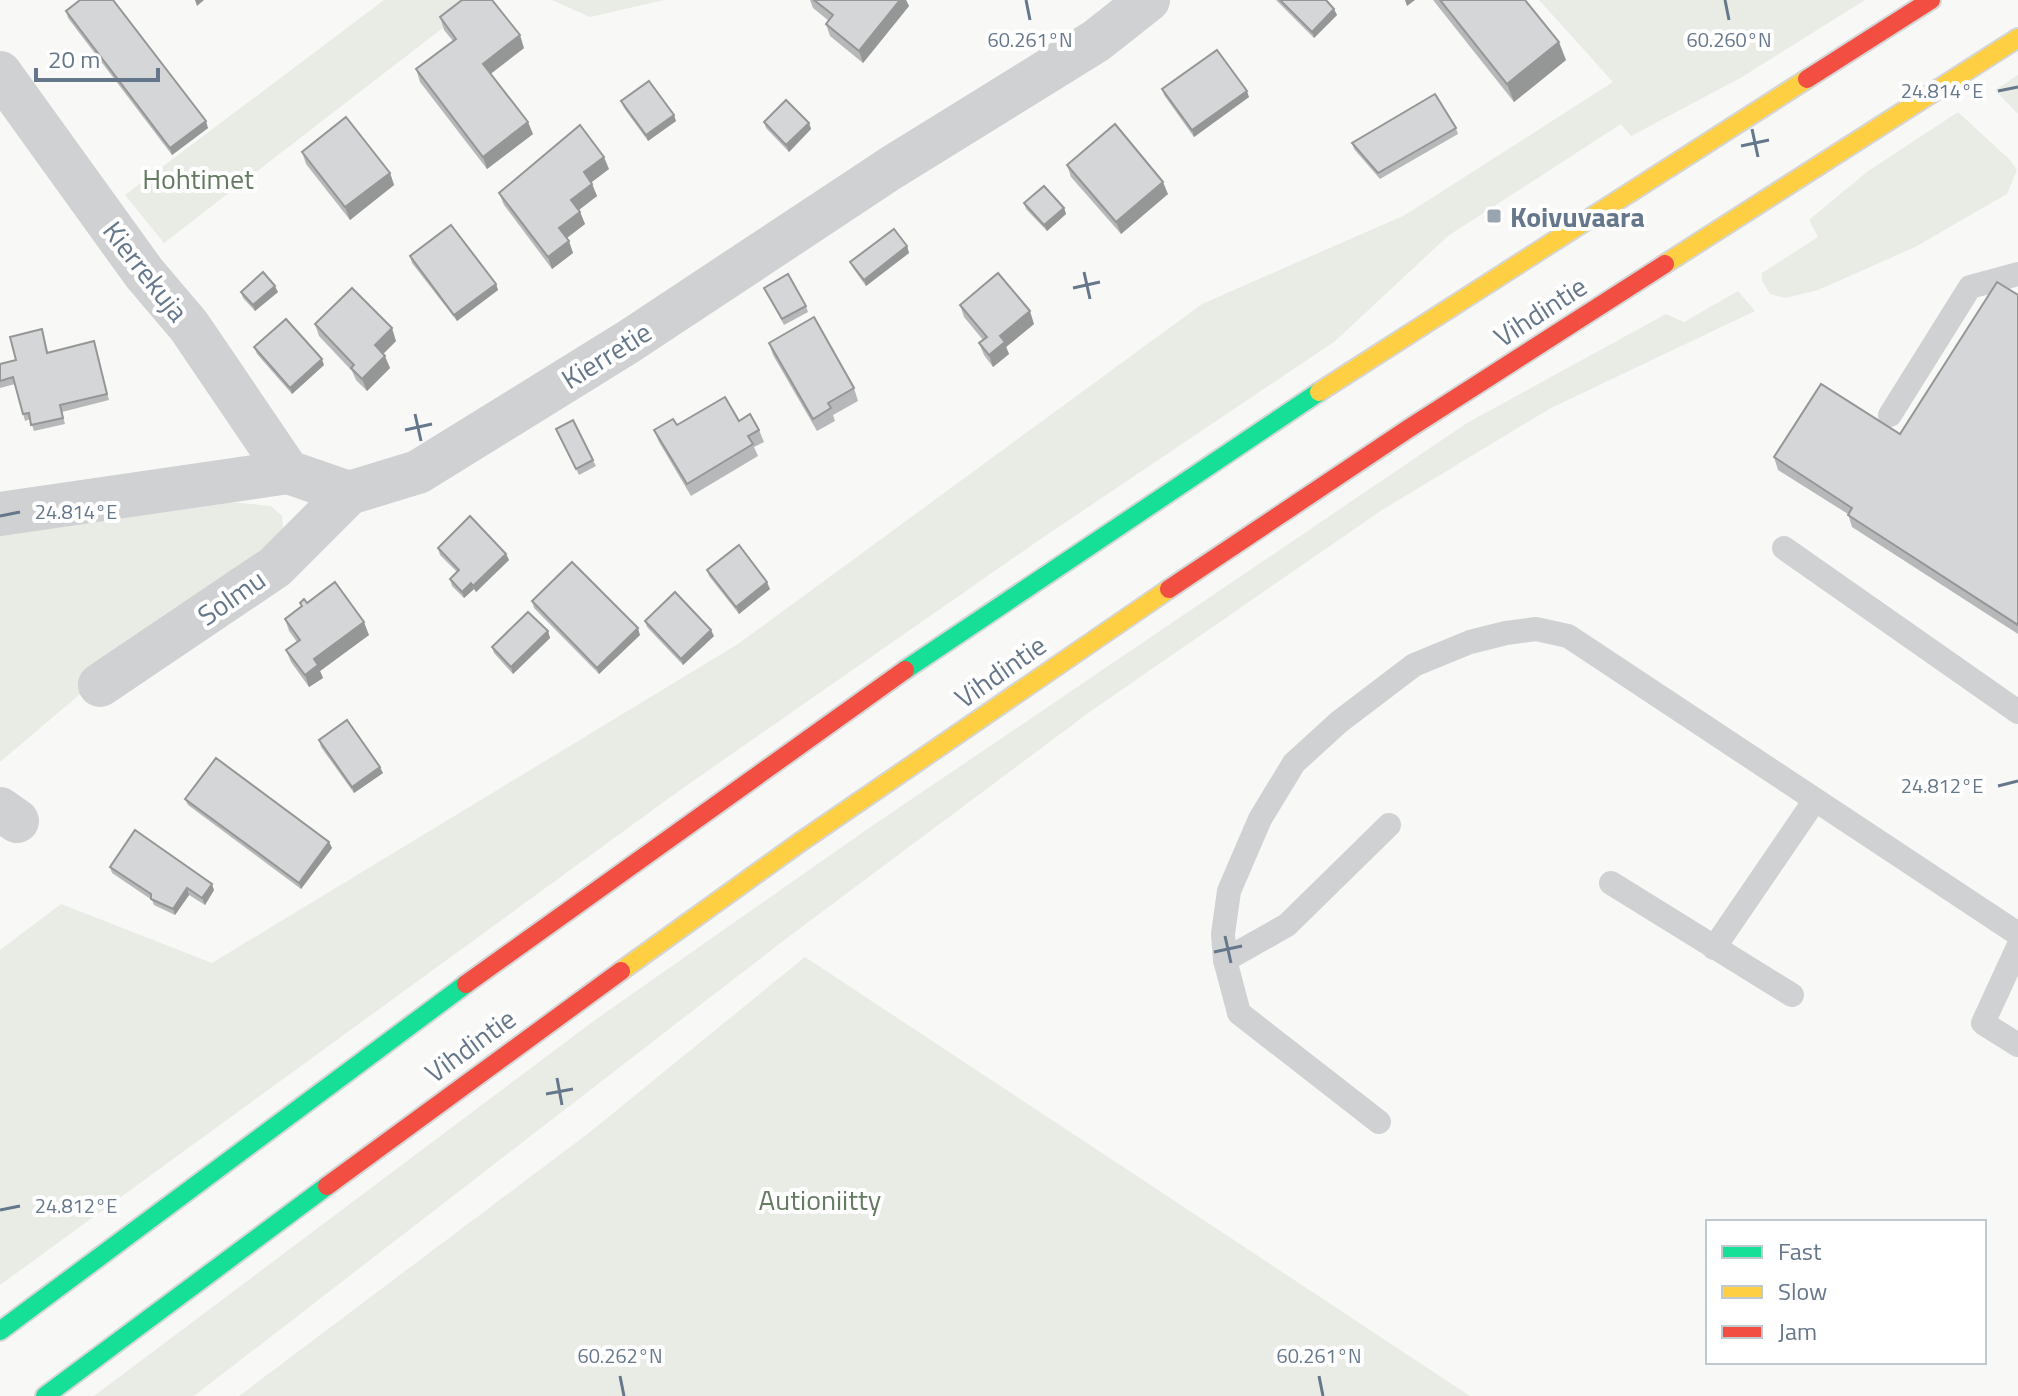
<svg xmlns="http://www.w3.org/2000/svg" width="2018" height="1396" viewBox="0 0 2018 1396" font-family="'Titillium Web',sans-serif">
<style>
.green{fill:#e8ece5}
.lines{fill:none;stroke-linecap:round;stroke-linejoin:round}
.fast-casing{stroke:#d4d5d6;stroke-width:22}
.slow-casing{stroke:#d4d5d6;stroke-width:22}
.jam-casing{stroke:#d4d5d6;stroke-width:22}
.lane{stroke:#d0d1d2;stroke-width:24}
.street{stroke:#d0d1d2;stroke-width:44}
.fast{stroke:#16e098;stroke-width:18}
.slow{stroke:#ffcf43;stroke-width:18}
.jam{stroke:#f24e42;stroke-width:18}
.wall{fill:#b7b8b9}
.shaded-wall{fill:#959696}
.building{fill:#d5d6d7;stroke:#959696;stroke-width:2}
.ticks{fill:none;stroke:#65778a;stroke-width:3}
.poi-dot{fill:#98a4b0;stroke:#fff;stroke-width:3}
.labels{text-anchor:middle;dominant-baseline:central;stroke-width:8;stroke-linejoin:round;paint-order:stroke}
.park-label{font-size:28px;fill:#647b61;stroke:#fff}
.poi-label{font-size:28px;font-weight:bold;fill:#65778a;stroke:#fff;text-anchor:start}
.street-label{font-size:28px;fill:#65778a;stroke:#fff}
.ticks-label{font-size:20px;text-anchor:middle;fill:#65778a;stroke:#fff;stroke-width:8;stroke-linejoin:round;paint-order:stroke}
</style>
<rect width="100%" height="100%" fill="#f8f8f7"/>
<g class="green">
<polygon points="384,0 479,0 164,243 125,195"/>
<polygon points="552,0 664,0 590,17"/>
<polygon points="1539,0 1865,0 1742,77 1631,136 1621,124 1448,236 1334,342 1045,536 683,788 0,1285 0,950 61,904 212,963 738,644 1202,304 1405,215 1613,82"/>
<polygon points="2018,75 2018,114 1995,90"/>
<polygon points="1958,112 2010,160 2017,170 2007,194 1915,247 1818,290 1785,298 1770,294 1762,281 1762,273 1818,237 1809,220 1868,171"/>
<polygon points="1738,291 1755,311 1551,408 1382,510 1091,711 787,938 194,1396 94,1396 595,1020 869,828 1467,423 1666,314 1684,322"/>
<polygon points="231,502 271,506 282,516 283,528 275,540 88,670 92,684 0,762 0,531"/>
<polygon points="805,957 1470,1396 239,1396 590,1132"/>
</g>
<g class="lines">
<defs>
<g id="fast">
<polyline points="905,670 1319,392"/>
<polyline points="0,1331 466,984"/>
<polyline points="45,1396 327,1186"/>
</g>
<g id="slow">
<polyline points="1665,264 2018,38"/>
<polyline points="1319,392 1807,79"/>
<polyline points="621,971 799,843 1169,589"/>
</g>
<g id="jam">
<polyline points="1807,79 1931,0"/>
<polyline points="1169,589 1408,429 1665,264"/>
<polyline points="466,984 905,670"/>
<polyline points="327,1186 621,971"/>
</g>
</defs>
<use href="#fast" class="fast-casing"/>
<use href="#slow" class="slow-casing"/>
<use href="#jam" class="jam-casing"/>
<g class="lane">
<polyline points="1890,415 1970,287 2018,274"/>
<polyline points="1784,548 2018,712"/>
<polyline points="1611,883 1792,995"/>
<polyline points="2018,947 1983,1023 2018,1045"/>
<polyline points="1714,948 1815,800"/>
<polyline points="1225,960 1287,925 1389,825"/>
<polyline points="1379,1122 1239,1013 1225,960 1223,934 1229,891 1260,819 1294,763 1339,722 1414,665 1470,642 1506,633 1536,629 1568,636 2018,934"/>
</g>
<g class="street">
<polyline points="0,73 144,273 189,326 288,472"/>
<polyline points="0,514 288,472 349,493 418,472 628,342 891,168 1096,41 1148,0"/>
<polyline points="100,685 275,567 349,493"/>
<polyline points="0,809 17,821"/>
</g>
<use href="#fast" class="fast"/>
<use href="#slow" class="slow"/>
<use href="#jam" class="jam"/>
</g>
<g class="wall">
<polygon points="810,0 906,0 909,6 863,63 830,36 826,24 829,21 813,8"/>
<polygon points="1276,0 1326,0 1337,15 1314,38"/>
<polygon points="1433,0 1525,0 1566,60 1514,102"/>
<polygon points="66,11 208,128 172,155 68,18"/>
<polygon points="440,17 524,48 491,73 533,134 487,169 420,82 416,69 453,41 444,30"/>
<polygon points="1162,89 1249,97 1194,137 1164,95"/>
<polygon points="621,101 676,121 648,141 624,108"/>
<polygon points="764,122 809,123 811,129 789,152 766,128"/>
<polygon points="1456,128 1458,134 1380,179 1354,149 1352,143"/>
<polygon points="302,152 390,173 394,185 350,220 306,164"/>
<polygon points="1067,165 1168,194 1121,234 1071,177"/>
<polygon points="609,169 591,182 597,196 579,210 585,224 567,238 573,253 552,269 504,205 499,193"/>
<polygon points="1024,203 1064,208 1066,214 1047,231 1026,209"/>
<polygon points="907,246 909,253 866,286 853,268 850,262"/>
<polygon points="410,256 496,284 498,290 457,321 412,263"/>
<polygon points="764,288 806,306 808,312 784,325"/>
<polygon points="241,292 278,292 255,311 243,298"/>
<polygon points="2018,295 2018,634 1852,527 1848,514 1778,470 1774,457 1900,434"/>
<polygon points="960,305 1034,324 1006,347 1009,354 993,367 984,355 979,343 983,340 964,317"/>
<polygon points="315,324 396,341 383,354 390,368 367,391 356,380 352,371 319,336"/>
<polygon points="44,336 48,352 94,341 109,400 62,412 65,424 34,431 30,419 25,421 15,384 0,388 0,364 16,360"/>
<polygon points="769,343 854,388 858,401 833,415 835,421 817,431 773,355"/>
<polygon points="254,347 324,365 292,394 257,354"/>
<polygon points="739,421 759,430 764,442 754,447 758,456 691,496 659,442 654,430"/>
<polygon points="556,429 593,460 596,466 579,475"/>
<polygon points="438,548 506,554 509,560 476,592 474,589 464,598 452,586 450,579 457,572 440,555"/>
<polygon points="707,570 770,589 739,614 709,576"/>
<polygon points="532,601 640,635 599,674 534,608"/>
<polygon points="300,603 307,603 369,635 320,671 323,678 309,687 291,662 286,650 297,642 289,631 285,619 302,607"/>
<polygon points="645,621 714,636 683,665 647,627"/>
<polygon points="548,631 550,638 513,674 494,653 492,647"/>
<polygon points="319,740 383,773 354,793 321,747"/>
<polygon points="185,799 329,842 332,848 301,889 188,805"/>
<polygon points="110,867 214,890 205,905 189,895 175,915 154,905 152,900 112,873"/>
</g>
<g class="shaded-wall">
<polygon points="195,0 204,0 197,6"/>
<polygon points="900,0 906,0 909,6 863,63 859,51"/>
<polygon points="1405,0 1415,0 1407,6"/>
<polygon points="1334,9 1337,15 1314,38 1312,32"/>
<polygon points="520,35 524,48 488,76 483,64"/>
<polygon points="1559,42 1566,60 1514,102 1507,84"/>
<polygon points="1247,91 1249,97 1194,137 1192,130"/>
<polygon points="674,115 676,121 648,141 646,135"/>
<polygon points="206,121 208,128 172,155 170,148"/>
<polygon points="528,122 533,134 487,169 483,157"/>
<polygon points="809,123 811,129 789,152 786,145"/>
<polygon points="604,157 609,169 588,185 584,172"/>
<polygon points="390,173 394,185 350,220 345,207"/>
<polygon points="1163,182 1168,194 1121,234 1116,222"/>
<polygon points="592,184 597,196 576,212 571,200"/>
<polygon points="1064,208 1066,214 1047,231 1044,225"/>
<polygon points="580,212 585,224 564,240 559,228"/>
<polygon points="569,241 573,253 552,269 548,257"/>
<polygon points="907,246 909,253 866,286 864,280"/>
<polygon points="496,284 498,290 457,321 454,315"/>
<polygon points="275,286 278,292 255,311 253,305"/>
<polygon points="1030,311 1034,324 1006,347 1009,354 993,367 989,355 1000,336"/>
<polygon points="392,328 396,341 379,358 375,345"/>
<polygon points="385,356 390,368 367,391 362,379"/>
<polygon points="322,359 324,365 292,394 290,388"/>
<polygon points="506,554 509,560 476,592 473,586"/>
<polygon points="767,582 770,589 739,614 736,607"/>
<polygon points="471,583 474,589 464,598 462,592"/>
<polygon points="364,622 369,635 320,671 323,678 309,687 305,675 314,659"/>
<polygon points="638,628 640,635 599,674 597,668"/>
<polygon points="711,630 714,636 683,665 681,659"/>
<polygon points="548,631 550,638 513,674 511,667"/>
<polygon points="380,767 383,773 354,793 352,787"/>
<polygon points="329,842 332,848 301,889 299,883"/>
<polygon points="212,884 214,890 205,905 202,898"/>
<polygon points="187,888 189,895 175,915 173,909"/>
</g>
<g class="building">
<polygon points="80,0 113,0 206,121 170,148 66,11"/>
<polygon points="462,0 492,0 520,35 483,64 528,122 483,157 416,69 456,39 440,17"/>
<polygon points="814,0 900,0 859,51 826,24 833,15"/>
<polygon points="1280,0 1326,0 1334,9 1312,32"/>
<polygon points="1440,0 1525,0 1559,42 1507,84"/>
<polygon points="1217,50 1247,91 1192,130 1162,89"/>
<polygon points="649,81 674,115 646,135 621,101"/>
<polygon points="1435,94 1456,128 1378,173 1352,143"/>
<polygon points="786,100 809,123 786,145 764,122"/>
<polygon points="346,117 390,173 345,207 302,152"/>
<polygon points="1115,124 1163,182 1116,222 1067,165"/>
<polygon points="580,125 604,157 584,172 592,184 571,200 580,212 559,228 569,241 548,257 499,193"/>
<polygon points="1044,186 1064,208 1044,225 1024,203"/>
<polygon points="451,225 496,284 454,315 410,256"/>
<polygon points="894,229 907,246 864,280 850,262"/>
<polygon points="263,272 275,286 253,305 241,292"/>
<polygon points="998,273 1030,311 1000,336 1005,342 989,355 979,343 987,337 960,305"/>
<polygon points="788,274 806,306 782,319 764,288"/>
<polygon points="1997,282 2018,295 2018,625 1848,515 1852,508 1774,457 1821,384 1900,434"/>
<polygon points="352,288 392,328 375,345 385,356 362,379 351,368 354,365 315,324"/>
<polygon points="814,317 854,388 828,403 831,408 813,419 769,343"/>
<polygon points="286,319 322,359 290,388 254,347"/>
<polygon points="42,329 47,353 94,341 107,394 60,405 63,418 31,425 29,413 23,414 13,377 0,381 0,364 16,360 10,337"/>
<polygon points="725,397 739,421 750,414 759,430 748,436 753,444 687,484 654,430 673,419 677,425"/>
<polygon points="573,420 593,460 576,469 556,429"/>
<polygon points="470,516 506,554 473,586 471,583 462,592 450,579 459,570 438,548"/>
<polygon points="739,545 767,582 736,607 707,570"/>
<polygon points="572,562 638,628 597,668 532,601"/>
<polygon points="335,582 364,622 314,659 318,665 305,675 286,650 300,640 285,619 302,606 300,603 304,599 307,603"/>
<polygon points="675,592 711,630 681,659 645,621"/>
<polygon points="528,612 548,631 511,667 492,647"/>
<polygon points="347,720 380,767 352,787 319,740"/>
<polygon points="216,758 329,842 299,883 185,799"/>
<polygon points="135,830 212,884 202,898 187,888 173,909 151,899 151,894 110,867"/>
</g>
<path class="ticks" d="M 1026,0 L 1030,20M 1725,0 L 1729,20M 1998,91 L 2018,87M 1752,129 L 1758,157M 1741,146 L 1769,140M 1084,272 L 1090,299M 1073,288 L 1100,282M 415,414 L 421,441M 405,430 L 432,424M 0,516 L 20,512M 1998,786 L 2018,781M 1225,936 L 1231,963M 1214,952 L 1242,946M 557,1078 L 562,1105M 546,1094 L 573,1089M 0,1210 L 20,1206M 620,1376 L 624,1396M 1319,1376 L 1323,1396"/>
<rect class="poi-dot" x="1486" y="208" width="16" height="16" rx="4"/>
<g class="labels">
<g class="park-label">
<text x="198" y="178">Hohtimet</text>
<text x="820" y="1199">Autioniitty</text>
</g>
<g class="poi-label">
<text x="1510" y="216">Koivuvaara</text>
</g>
<g class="street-label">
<text transform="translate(146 271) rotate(52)">Kierrekuja</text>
<text transform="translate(1540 311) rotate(-33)">Vihdintie</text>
<text transform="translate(606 355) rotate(-32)">Kierretie</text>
<text transform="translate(231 597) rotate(-35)">Solmu</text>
<text transform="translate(1000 671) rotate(-35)">Vihdintie</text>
<text transform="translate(470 1045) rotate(-36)">Vihdintie</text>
</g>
</g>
<g class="ticks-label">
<text x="1030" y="47">60.261°N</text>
<text x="1729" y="47">60.260°N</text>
<text x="1942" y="98">24.814°E</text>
<text x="76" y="519">24.814°E</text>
<text x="1942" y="793">24.812°E</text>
<text x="76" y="1213">24.812°E</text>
<text x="620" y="1363">60.262°N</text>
<text x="1319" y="1363">60.261°N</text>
</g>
<rect x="1706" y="1220" width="280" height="144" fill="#ffffff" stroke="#c1c9d0" stroke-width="2"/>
<rect x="1722" y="1246" width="40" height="12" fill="#16e098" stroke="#c1c9d0" stroke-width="2"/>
<text x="1778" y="1260" font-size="24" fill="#65778a">Fast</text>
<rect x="1722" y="1286" width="40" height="12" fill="#ffcf43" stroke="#c1c9d0" stroke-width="2"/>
<text x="1778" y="1300" font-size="24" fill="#65778a">Slow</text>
<rect x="1722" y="1326" width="40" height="12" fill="#f24e42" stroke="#c1c9d0" stroke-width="2"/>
<text x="1778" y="1340" font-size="24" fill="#65778a">Jam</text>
<path d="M36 68v12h122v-12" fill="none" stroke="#65778a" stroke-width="4"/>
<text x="48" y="68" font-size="24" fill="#65778a" stroke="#ffffff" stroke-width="6" paint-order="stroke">20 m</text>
</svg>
